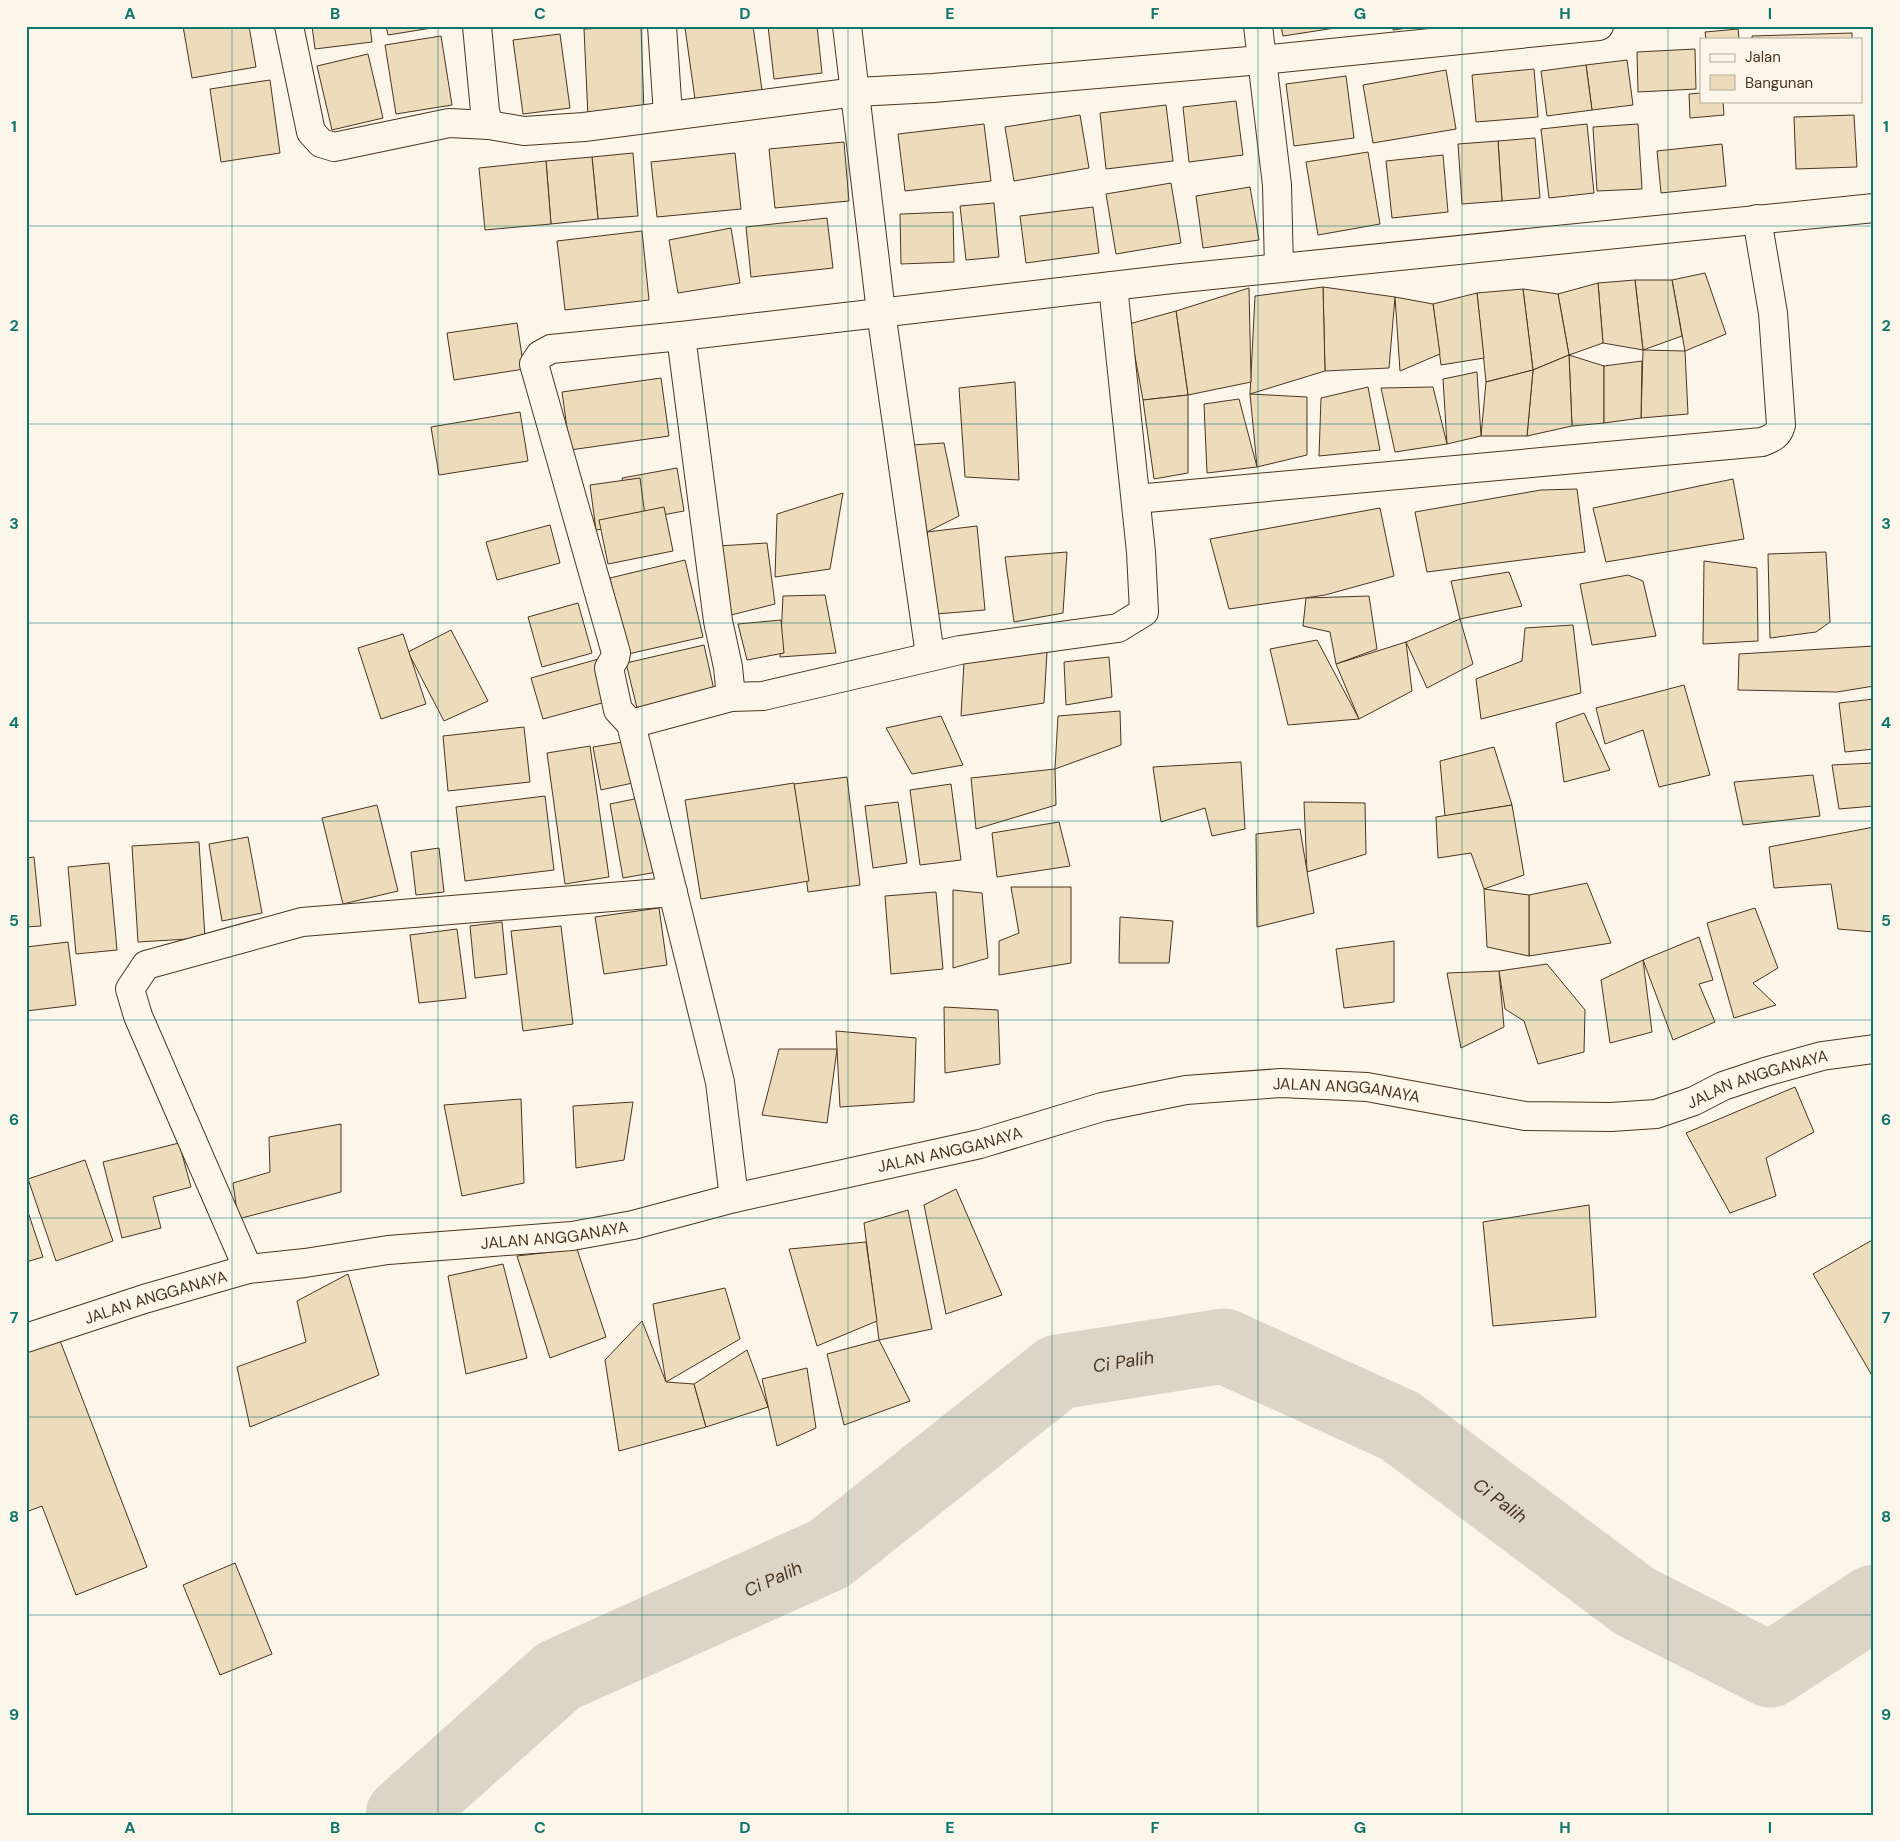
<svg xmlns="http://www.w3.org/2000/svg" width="1900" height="1841" viewBox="0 0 1900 1841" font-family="'DM Sans',sans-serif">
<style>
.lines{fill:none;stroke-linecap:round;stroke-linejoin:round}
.river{stroke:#dcd4c6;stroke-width:75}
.building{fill:#ecdcbc;stroke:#4a3520}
.street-casing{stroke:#4a3520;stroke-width:30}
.secondary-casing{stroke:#4a3520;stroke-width:30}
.street{stroke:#fbf6e9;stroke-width:28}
.secondary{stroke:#fbf6e9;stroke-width:28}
.grid{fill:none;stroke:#0f766e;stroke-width:1;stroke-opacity:0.55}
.labels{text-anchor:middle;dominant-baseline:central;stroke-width:4;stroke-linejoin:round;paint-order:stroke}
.street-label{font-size:16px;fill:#4a3520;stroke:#fbf6e9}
.water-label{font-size:18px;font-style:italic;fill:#4a3520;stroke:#fbf6e9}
.neatline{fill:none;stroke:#0f766e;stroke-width:2}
.grid-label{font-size:16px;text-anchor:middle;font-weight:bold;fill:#0f766e}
</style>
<rect width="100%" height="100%" fill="#fbf6e9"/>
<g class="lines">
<path class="river" id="s1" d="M 403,1815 L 558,1676 L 829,1554 L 1058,1372 L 1224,1346 L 1400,1426 L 1634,1601 L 1770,1670 L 1874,1602"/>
</g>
<g class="building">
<polygon points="183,26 249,26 256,67 192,78"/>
<polygon points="312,26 370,26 372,42 315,49"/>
<polygon points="386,26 438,26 438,27 388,35"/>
<polygon points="641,26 644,113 588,117 584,29"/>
<polygon points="698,26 753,26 762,90 695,99 685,28"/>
<polygon points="768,26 817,26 822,73 774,79"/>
<polygon points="1281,26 1348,26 1283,36"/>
<polygon points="1393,26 1422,26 1393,30"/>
<polygon points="1738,29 1739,39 1706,39 1705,32"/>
<polygon points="1852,33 1852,39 1752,39 1752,36"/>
<polygon points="560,34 570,108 523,114 513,40"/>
<polygon points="441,36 452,105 396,114 385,45"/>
<polygon points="1695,49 1696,89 1638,92 1637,52"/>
<polygon points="368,54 383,118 332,130 317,66"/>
<polygon points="1627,60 1633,105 1592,110 1586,65"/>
<polygon points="1586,65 1592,110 1547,116 1541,71"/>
<polygon points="1534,69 1538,117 1476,122 1472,75"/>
<polygon points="1446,70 1456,129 1373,143 1363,85"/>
<polygon points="1346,76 1354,138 1294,146 1286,84"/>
<polygon points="270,80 280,153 221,162 210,89"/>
<polygon points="1701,93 1701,101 1723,101 1724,115 1690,118 1689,94"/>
<polygon points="1236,101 1243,155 1189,162 1183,107"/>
<polygon points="1166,105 1173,161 1106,169 1100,113"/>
<polygon points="1080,115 1089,168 1014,181 1005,127"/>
<polygon points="1854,115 1857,167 1796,169 1794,117"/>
<polygon points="984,124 991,181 905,191 898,134"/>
<polygon points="1587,124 1594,193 1549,198 1541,129"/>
<polygon points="1638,124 1642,189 1597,191 1593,127"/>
<polygon points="1535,138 1540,198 1502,201 1498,141"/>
<polygon points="1498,141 1502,201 1462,204 1458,144"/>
<polygon points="844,142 849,201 775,208 769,149"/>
<polygon points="1722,144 1726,186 1661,193 1657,151"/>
<polygon points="1368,152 1380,224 1318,235 1306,162"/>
<polygon points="633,153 638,216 598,219 592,157"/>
<polygon points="735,153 741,209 657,217 651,162"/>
<polygon points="1443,155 1448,212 1392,218 1386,161"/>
<polygon points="592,157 598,219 551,224 546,161"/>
<polygon points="546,161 551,224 485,230 479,168"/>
<polygon points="1171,183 1181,243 1116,254 1106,194"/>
<polygon points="1250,187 1259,240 1203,248 1196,196"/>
<polygon points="994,203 999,257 966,260 960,206"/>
<polygon points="1093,207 1099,253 1026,263 1020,216"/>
<polygon points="953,212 954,262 901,264 900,214"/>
<polygon points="827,218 833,268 751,277 746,227"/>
<polygon points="731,228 740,283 678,293 669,240"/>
<polygon points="642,231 649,300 565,310 557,241"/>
<polygon points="1705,273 1726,334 1685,351 1672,280"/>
<polygon points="1635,280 1672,280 1682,336 1643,350"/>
<polygon points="1635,280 1643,350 1603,343 1598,283"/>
<polygon points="1598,283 1603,343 1569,355 1558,294"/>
<polygon points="1323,287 1395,297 1389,368 1325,371"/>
<polygon points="1323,287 1325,371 1250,394 1255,296"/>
<polygon points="1249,288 1251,382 1188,395 1176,311"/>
<polygon points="1523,289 1558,294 1569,355 1533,370"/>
<polygon points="1523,289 1533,370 1486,382 1477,293"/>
<polygon points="1477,293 1484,358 1441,365 1433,304"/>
<polygon points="1395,297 1433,304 1440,354 1400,371"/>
<polygon points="1176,311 1188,395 1143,400 1129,324"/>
<polygon points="517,323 524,369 454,380 447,333"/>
<polygon points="1643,350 1685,351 1688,414 1641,418"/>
<polygon points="1569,355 1604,366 1604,423 1572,426"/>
<polygon points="1569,355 1572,426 1527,436 1533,370"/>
<polygon points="1642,361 1641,418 1604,423 1604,366"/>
<polygon points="1533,370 1527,436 1481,436 1486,382"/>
<polygon points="1477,372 1481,436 1447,444 1443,379"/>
<polygon points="661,378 669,436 570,450 562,392"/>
<polygon points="1015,382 1019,480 965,477 959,388"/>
<polygon points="1368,387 1380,450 1319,456 1321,398"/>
<polygon points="1433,387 1447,444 1395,452 1381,388"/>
<polygon points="1250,394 1307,397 1307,455 1257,467"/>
<polygon points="1188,395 1188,473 1154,479 1143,400"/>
<polygon points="1239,399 1257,467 1207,473 1204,404"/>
<polygon points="520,412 528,461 439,475 431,427"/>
<polygon points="944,443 959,516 927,532 912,445"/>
<polygon points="677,468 684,511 630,521 622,478"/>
<polygon points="640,478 646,523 596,530 590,485"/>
<polygon points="1733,479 1744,539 1606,562 1593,508"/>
<polygon points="1577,489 1585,552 1427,572 1415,512 1541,490"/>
<polygon points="843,493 830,569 775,577 777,514"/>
<polygon points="664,507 673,551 608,564 599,520"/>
<polygon points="1380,508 1394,576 1325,595 1229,609 1210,539"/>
<polygon points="550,525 560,563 497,580 486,542"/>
<polygon points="977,526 985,610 936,614 927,532"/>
<polygon points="767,543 775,604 727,616 718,546"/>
<polygon points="1067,552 1063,613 1014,622 1005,557"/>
<polygon points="1826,552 1830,622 1816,632 1770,638 1768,554"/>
<polygon points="685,560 703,637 628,654 610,578"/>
<polygon points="1704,561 1757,568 1758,641 1703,644"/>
<polygon points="1509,572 1522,606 1460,619 1451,581"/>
<polygon points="1628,575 1643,581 1656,636 1592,645 1580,584"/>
<polygon points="825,595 836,653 780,657 783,596"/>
<polygon points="1369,596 1377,649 1336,664 1330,632 1303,626 1306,598"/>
<polygon points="578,603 592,653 542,667 528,617"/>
<polygon points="1460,619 1473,664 1427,688 1406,642"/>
<polygon points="781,620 784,653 747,660 738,624"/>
<polygon points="1573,625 1581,693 1481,719 1476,679 1522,661 1525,628"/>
<polygon points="451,630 488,701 444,721 408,652"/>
<polygon points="403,634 426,704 381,719 358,648"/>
<polygon points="1317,640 1359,719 1288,725 1270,649"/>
<polygon points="1406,642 1412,691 1359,719 1336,664"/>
<polygon points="704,645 714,690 637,708 626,663"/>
<polygon points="1874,646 1874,686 1837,692 1738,690 1739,654"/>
<polygon points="1047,652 1044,703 961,716 964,662"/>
<polygon points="1109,657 1112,697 1066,705 1064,662"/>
<polygon points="602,658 613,700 543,719 531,678"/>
<polygon points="1684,685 1710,775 1659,787 1643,730 1605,744 1596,708"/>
<polygon points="1874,699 1874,749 1845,752 1839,703"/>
<polygon points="1120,711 1121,745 1055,769 1058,716"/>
<polygon points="1584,713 1610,770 1564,782 1556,723"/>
<polygon points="941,716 963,765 912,774 886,728"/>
<polygon points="524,727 530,782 448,791 443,736"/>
<polygon points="629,741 637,782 601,790 593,747"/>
<polygon points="590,746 609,877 565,884 547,753"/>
<polygon points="1494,747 1512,805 1445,816 1440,761"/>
<polygon points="1241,762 1245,829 1212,836 1205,808 1161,822 1153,767"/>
<polygon points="1874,763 1874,806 1839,809 1832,765"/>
<polygon points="1055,769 1056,805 976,829 971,778"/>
<polygon points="1813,775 1820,816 1743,825 1734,782"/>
<polygon points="847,777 860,885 808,892 794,784"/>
<polygon points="794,783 809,881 701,899 685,800"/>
<polygon points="951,784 961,860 920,865 910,790"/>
<polygon points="545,796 554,870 465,881 456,807"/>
<polygon points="644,797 657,872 623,878 610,804"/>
<polygon points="898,802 907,863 873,868 865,806"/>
<polygon points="1304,802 1365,803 1366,854 1307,872"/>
<polygon points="377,805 398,891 343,904 322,818"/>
<polygon points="1512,805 1524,875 1484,889 1471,853 1438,858 1436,817"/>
<polygon points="1059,822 1070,866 997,877 992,833"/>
<polygon points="1874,827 1874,932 1838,929 1831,884 1774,888 1769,847"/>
<polygon points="1300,829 1314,913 1257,927 1256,834"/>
<polygon points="248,837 262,913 222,921 209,844"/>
<polygon points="199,842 205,938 138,942 132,846"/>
<polygon points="439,848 444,892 416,895 411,852"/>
<polygon points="34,857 41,926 26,927 26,858"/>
<polygon points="109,863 117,950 76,954 68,867"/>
<polygon points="1587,883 1611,943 1529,956 1529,895"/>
<polygon points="1011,887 1071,887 1071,963 999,975 999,941 1019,933"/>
<polygon points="1484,889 1529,895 1529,956 1487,947"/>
<polygon points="953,890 982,893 988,958 953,968"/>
<polygon points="936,892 943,969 891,974 885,896"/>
<polygon points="659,908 667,965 604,974 595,917"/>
<polygon points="1755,908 1778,968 1753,983 1776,1005 1734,1018 1707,923"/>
<polygon points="1120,917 1173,921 1169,963 1119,963"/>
<polygon points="502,922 507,974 475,978 470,926"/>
<polygon points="561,926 573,1024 523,1031 511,931"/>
<polygon points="457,929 466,998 419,1003 410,935"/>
<polygon points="1699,937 1713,980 1699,984 1715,1022 1673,1040 1643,960"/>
<polygon points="1394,941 1394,1002 1344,1008 1336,949"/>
<polygon points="68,942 76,1005 26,1011 26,947"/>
<polygon points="1643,960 1652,1032 1610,1043 1601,980"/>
<polygon points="1547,964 1585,1010 1584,1052 1538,1064 1524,1021 1505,1009 1499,971"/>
<polygon points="1499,971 1504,1027 1461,1048 1447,973"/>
<polygon points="944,1007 998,1010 1000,1064 945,1073"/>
<polygon points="836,1031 916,1038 914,1102 840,1107"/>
<polygon points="779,1049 837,1049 827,1123 762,1115"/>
<polygon points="1795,1087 1814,1132 1766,1158 1776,1196 1730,1213 1686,1133"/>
<polygon points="521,1099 524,1183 462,1196 444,1105"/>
<polygon points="633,1102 624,1160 576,1168 573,1106"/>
<polygon points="341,1124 341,1192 238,1219 233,1183 270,1172 269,1137"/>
<polygon points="179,1143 191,1187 153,1197 161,1228 122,1238 103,1162"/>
<polygon points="85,1160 113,1241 56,1261 28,1179"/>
<polygon points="956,1189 1002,1295 946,1314 924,1205"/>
<polygon points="1589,1205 1596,1317 1493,1326 1483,1222"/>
<polygon points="26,1206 43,1257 26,1262"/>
<polygon points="908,1210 932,1329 879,1340 864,1223"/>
<polygon points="1874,1239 1874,1379 1813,1274"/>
<polygon points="866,1242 877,1321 817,1346 789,1249"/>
<polygon points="577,1249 606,1337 550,1358 517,1256"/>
<polygon points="503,1264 527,1358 466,1374 448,1276"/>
<polygon points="348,1274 379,1375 250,1427 237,1367 306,1342 297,1301"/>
<polygon points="725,1288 740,1339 666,1382 653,1304"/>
<polygon points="642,1321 666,1382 694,1384 706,1427 619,1451 605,1360"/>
<polygon points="59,1338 147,1567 76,1595 42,1506 26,1512 26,1351"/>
<polygon points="879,1340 910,1401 844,1425 827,1354"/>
<polygon points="747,1350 768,1407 706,1427 694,1384"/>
<polygon points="807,1368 816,1428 777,1446 762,1379"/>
<polygon points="235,1563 272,1654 220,1675 183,1585"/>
</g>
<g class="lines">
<defs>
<g id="street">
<polyline points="289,26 311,132 321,143 334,147 449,123 489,125 485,111 477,26"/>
<polyline points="662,26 668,115"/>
<polyline points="847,26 881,312 930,655"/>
<polyline points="1258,26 1277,185 1279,268"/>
<polyline points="489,125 524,131 584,127 856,92 933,88 1261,60 1599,26"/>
<polyline points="681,336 718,621 728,667 731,697 763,696 960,650 1118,628 1144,612 1141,552 1113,286"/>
<path d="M 1136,499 L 1762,442 C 1772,438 1778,436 1781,425 L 1773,313 L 1757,219"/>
<polyline points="731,697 631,724 618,710 609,668 615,658 616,653 534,364 540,355 551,349 681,336 1172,279 1874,208"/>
<polyline points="631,724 720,1082 734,1198"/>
<polyline points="248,1269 138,1016 130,989 146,965 302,922 673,892"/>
</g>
<g id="secondary">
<path id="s2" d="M 26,1338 L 144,1299 L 248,1269 L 305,1263 L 388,1250 L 572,1236 L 633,1225 L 734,1198 L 980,1144 L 1102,1107 L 1186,1090 L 1281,1083 L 1367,1087 L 1525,1116 L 1611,1117 L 1656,1114 L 1694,1101 L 1723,1086 L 1765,1072 L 1822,1056 L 1874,1049"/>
</g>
</defs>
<use href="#street" class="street-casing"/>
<use href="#secondary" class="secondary-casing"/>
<use href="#street" class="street"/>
<use href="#secondary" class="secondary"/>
</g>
<path class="grid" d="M 232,26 L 232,1815M 438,26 L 438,1815M 642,26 L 642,1815M 848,26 L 848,1815M 1052,26 L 1052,1815M 1258,26 L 1258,1815M 1462,26 L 1462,1815M 1668,26 L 1668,1815M 26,226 L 1874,226M 26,424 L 1874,424M 26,623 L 1874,623M 26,821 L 1874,821M 26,1020 L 1874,1020M 26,1218 L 1874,1218M 26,1417 L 1874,1417M 26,1615 L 1874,1615"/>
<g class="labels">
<g class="street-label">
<text stroke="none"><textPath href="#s2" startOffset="1771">JALAN ANGGANAYA</textPath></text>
<text stroke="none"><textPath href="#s2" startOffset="1351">JALAN ANGGANAYA</textPath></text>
<text stroke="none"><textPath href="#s2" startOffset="946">JALAN ANGGANAYA</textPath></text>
<text stroke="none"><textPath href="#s2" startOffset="541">JALAN ANGGANAYA</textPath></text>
<text stroke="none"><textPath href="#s2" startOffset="136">JALAN ANGGANAYA</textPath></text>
</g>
<g class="water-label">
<text stroke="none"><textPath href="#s1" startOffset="864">Ci Palih</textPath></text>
<text stroke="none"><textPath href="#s1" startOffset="1284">Ci Palih</textPath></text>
<text stroke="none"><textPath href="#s1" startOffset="444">Ci Palih</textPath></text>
</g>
</g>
<rect width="1900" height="1841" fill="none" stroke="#fbf6e9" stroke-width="55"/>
<rect x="1700" y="38" width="162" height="65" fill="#fbf6e9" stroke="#b4a999"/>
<rect x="1710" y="54" width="25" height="8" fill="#fbf6e9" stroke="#b4a999"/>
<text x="1745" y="62" font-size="15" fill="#4a3520">Jalan</text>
<rect x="1710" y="75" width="25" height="15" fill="#ecdcbc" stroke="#b4a999"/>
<text x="1745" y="88" font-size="15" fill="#4a3520">Bangunan</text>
<rect x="28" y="28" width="1844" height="1786" class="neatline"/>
<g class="grid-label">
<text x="130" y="19">A</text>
<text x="335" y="19">B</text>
<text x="540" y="19">C</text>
<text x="745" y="19">D</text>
<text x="950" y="19">E</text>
<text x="1155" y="19">F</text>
<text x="1360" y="19">G</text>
<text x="1565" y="19">H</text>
<text x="1770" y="19">I</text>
<text x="14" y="132">1</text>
<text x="1886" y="132">1</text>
<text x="14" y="331">2</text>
<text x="1886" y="331">2</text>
<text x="14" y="529">3</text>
<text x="1886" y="529">3</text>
<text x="14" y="728">4</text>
<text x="1886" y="728">4</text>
<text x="14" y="926">5</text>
<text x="1886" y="926">5</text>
<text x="14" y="1125">6</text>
<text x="1886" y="1125">6</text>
<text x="14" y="1323">7</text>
<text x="1886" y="1323">7</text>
<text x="14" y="1522">8</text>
<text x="1886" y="1522">8</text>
<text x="14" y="1720">9</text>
<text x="1886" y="1720">9</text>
<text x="130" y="1833">A</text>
<text x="335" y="1833">B</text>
<text x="540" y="1833">C</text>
<text x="745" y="1833">D</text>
<text x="950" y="1833">E</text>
<text x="1155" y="1833">F</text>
<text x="1360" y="1833">G</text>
<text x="1565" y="1833">H</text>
<text x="1770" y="1833">I</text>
</g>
</svg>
